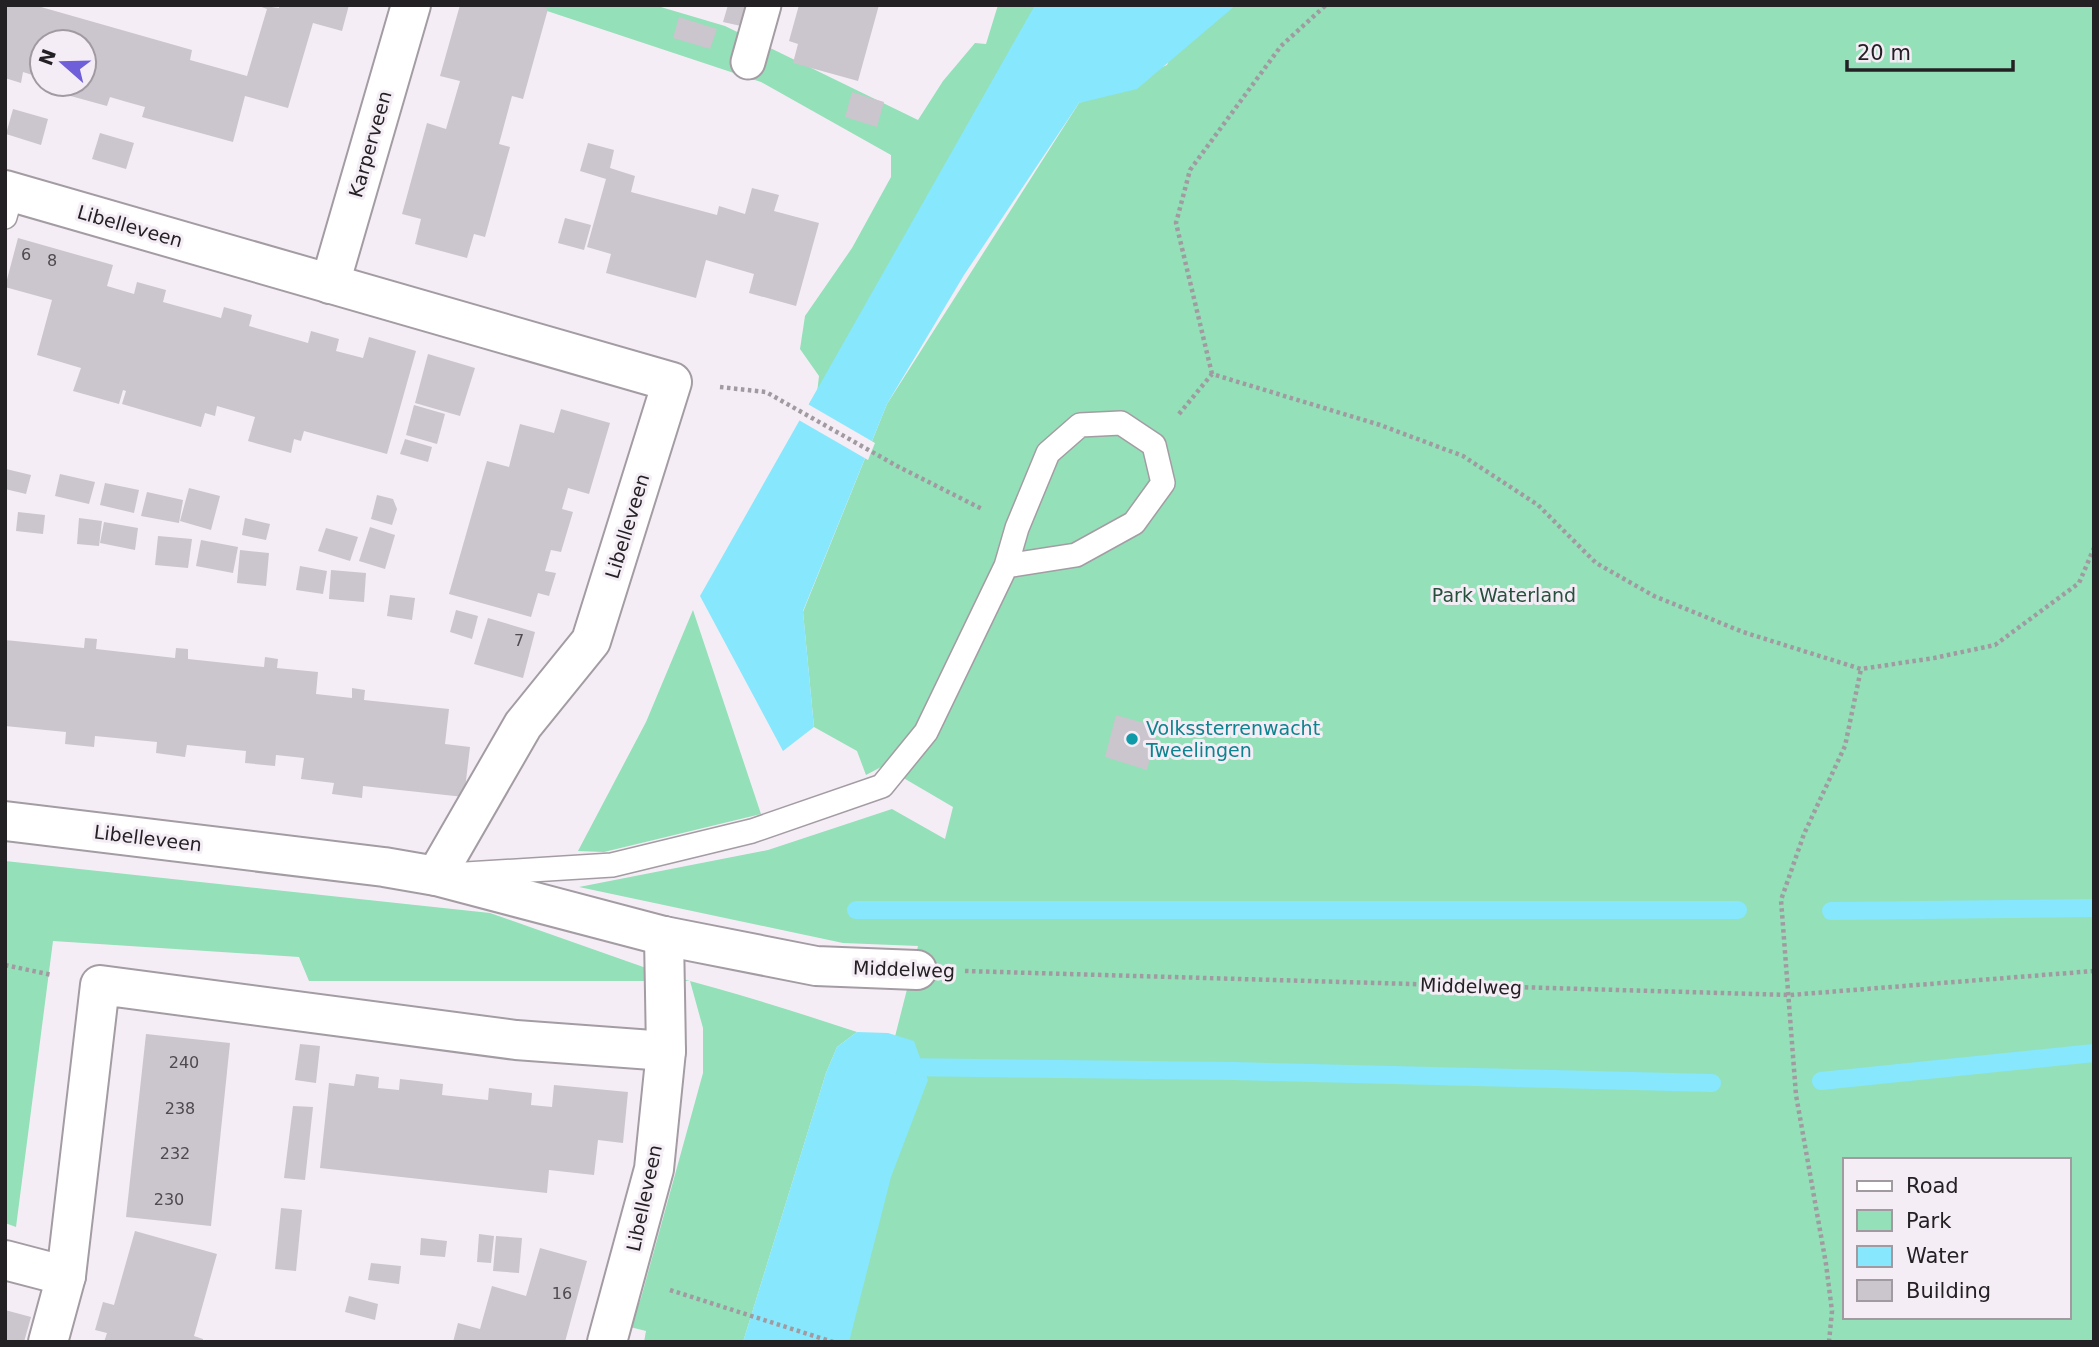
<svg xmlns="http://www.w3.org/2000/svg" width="2099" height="1347" viewBox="0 0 2099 1347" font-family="'DejaVu Sans',sans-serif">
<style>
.green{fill:#93e0b9;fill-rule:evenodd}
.water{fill:#87e7fc}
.pier{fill:#f5edf5}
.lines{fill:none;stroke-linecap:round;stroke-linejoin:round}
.stream{stroke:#87e7fc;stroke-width:18}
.building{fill:#cbc5cd}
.service-casing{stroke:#a49ca3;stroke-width:26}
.pedestrian-casing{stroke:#a49ca3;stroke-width:37}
.minor-casing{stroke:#a49ca3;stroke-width:42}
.path{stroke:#a19ba1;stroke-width:4.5;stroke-dasharray:3.5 3.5;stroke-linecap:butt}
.service{stroke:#fff;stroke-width:23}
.pedestrian{stroke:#fff;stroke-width:33}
.minor{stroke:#fff;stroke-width:38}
.culture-dot{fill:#0f9aa8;stroke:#f5edf5;stroke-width:2.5}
.labels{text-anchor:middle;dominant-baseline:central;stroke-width:6;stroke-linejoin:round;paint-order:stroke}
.number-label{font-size:16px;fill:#4e4a4e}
.street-label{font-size:19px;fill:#242124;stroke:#f5edf5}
.park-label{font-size:19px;fill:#25503c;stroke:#f5edf5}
.culture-label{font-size:19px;fill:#0d838f;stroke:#f5edf5;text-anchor:start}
</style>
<rect width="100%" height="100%" fill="#f5edf5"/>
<g class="green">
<polygon points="529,5 654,5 725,26 918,120 943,81 975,43 986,44 998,5 1044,5 817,393 819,376 800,349 805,316 852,248 891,177 891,155 761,82"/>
<path d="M 1192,5 L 2094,5 L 2094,1342 L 778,1342 L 887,1068 L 918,946 L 843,943 L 579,887 L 768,850 L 892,809 L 945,839 L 953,807 L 883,766 L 866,775 L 857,751 L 814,727 L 803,612 L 887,404 L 1079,103 L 1167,65 ZM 1845,1160 L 2069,1160 L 2069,1317 L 1845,1317 Z"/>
<polygon points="693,610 761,814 604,852 578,851 646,722"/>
<path d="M 5,861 L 490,913 L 666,975 C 731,991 793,1011 857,1032 L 837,1047 L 826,1073 L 743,1342 L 644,1342 L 646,1331 L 630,1327 L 641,1298 L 703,1073 L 703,1028 L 690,981 L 309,981 L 299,957 L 53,941 L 16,1227 L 5,1223 Z"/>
</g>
<g class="water">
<polygon points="1035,5 1236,5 1137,89 1079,103 964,275 887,404 803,611 814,727 783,751 700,596"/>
<polygon points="857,1032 888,1033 914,1041 928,1080 891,1177 849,1342 743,1342 826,1073 837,1047"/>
</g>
<polygon class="pier" points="806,403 875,443 868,460 797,419"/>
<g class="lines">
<g class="stream">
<polyline points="856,910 1738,910"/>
<polyline points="1831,911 2094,908"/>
<polyline points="900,1067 1233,1071 1712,1083"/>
<polyline points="1821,1081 2094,1053"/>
</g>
</g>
<g class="building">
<polygon points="5,5 34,5 192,50 190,60 247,76 267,9 256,5 279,8 279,5 349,5 342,31 313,23 288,108 245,96 233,142 142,117 145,107 127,102 110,97 107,106 56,92 58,84 84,84 84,42 42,42 42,78 23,72 21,83 5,78"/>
<polygon points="460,5 537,5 548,9 523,99 512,96 499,144 510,147 485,237 474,234 467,258 415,244 421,219 402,214 427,123 446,129 460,81 440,76"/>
<polygon points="728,5 747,5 741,26 723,22"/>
<polygon points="799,5 879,5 858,81 793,63 798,44 789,41"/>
<polygon points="679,17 717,29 710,49 673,38"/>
<polygon points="852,92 884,102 877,127 845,117"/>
<polygon points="13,109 48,119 41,145 6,134"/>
<polygon points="100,133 134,143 126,169 92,159"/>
<polygon points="588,143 614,150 610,168 635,176 631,192 717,215 719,206 745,214 752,188 779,195 774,211 819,223 796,306 749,293 754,274 706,260 696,298 606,273 611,254 587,247 606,179 580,171"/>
<polygon points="565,218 591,225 584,250 558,243"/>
<polygon points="18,238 113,265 107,286 134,294 137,282 166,290 163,302 221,318 224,307 252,315 249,326 308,343 311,331 339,339 336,351 363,358 369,337 416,351 387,454 304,431 301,441 294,439 291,453 248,441 255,417 217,406 215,416 205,413 201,427 122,404 126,391 123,390 119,404 73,391 81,368 37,355 52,300 5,287"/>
<polygon points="428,354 475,368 460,416 415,403"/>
<polygon points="414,405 445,414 437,444 406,435"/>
<polygon points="561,409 610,423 589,494 568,488 562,509 573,512 561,552 551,550 545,571 556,573 549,596 538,593 531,617 449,594 487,461 509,467 520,424 554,433"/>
<polygon points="405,439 432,447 428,462 400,454"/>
<polygon points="6,469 31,475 26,494 5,489"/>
<polygon points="60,474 95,482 89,504 55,496"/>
<polygon points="105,483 139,490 134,513 100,505"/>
<polygon points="189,488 220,496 211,530 180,521"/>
<polygon points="147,492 183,500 179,523 141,516"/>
<polygon points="377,495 393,499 397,509 392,525 371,519"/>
<polygon points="18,512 45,515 43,534 16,531"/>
<polygon points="79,518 102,521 99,546 77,544"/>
<polygon points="245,518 270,524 266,540 242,535"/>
<polygon points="104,522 138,528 135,550 100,543"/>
<polygon points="370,527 395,535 385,569 359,561"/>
<polygon points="326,528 358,537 350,561 318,551"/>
<polygon points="158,536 192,539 188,568 155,565"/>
<polygon points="201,540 238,547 233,573 196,566"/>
<polygon points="240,550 269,553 266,586 237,583"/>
<polygon points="300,566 327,571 323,594 296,590"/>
<polygon points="331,570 366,573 364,602 329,599"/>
<polygon points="390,595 415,598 412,620 387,616"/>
<polygon points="456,610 478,616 472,639 450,632"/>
<polygon points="488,618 535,632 523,678 474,664"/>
<polygon points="85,638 97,639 96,649 175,658 176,648 188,649 188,659 264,667 265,657 278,659 277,668 318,672 316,694 352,698 352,688 365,690 364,700 449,709 445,744 470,747 464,797 363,786 362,798 332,794 334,783 301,779 304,758 276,755 275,766 245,763 246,751 187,745 185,757 156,753 157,742 95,736 94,747 65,744 66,732 5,726 5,640 84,648"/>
<polygon points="1116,715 1158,727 1147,770 1105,757"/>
<polygon points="146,1034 230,1043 211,1226 126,1217"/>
<polygon points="300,1044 320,1046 316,1083 295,1080"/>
<polygon points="356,1074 379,1077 378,1088 399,1090 400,1079 443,1084 442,1095 488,1100 489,1088 532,1093 531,1105 552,1107 554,1085 628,1092 623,1143 598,1140 594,1175 549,1170 547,1193 320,1168 329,1083 354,1086"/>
<polygon points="293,1106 313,1107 305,1180 284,1178"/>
<polygon points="281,1208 302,1210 296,1271 275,1269"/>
<polygon points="135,1231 217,1254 194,1336 203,1339 203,1342 104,1342 107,1333 95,1330 103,1302 114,1305"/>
<polygon points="479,1234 494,1236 491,1263 477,1262"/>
<polygon points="496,1236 522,1238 519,1273 493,1271"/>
<polygon points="421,1238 447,1241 445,1257 420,1255"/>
<polygon points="540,1248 587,1261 565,1342 453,1342 458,1323 480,1329 492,1286 526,1296"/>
<polygon points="371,1263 401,1266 399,1284 368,1280"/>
<polygon points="349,1296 378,1304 375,1320 345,1312"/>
<polygon points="5,1310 31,1317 24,1342 5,1342"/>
</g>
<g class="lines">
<defs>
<g id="service">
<polyline points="5,217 12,192"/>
<polyline points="466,874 612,865 752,831 882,786 926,732 1006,566 1017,528 1048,453 1080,425 1121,423 1154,445 1163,483 1134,523 1076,555 1006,566"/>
</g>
<polyline id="pedestrian" points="748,62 764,5"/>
<g id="minor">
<polyline points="5,190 672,382 591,641 523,725 436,876 384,867 5,821"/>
<polyline points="330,284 411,5"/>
<polyline points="436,876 664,936 816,966 917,970"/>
<polyline points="5,1260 66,1276"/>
<polyline points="48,1342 66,1276 100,985 516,1040 666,1051"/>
<polyline points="607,1342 654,1169 666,1051 664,936"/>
</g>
</defs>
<use href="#service" class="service-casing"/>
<use href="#pedestrian" class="pedestrian-casing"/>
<use href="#minor" class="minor-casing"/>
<g class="path">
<polyline points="1212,374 1176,223 1190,170 1281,46 1326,5"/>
<polyline points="720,387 766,392 897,466 982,509"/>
<polyline points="1179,414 1212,374 1380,425 1463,456 1538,505 1596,563 1654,596 1743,632 1861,669 1934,658 1995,645 2079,583 2094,548"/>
<polyline points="5,965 52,975"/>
<polyline points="965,971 1790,995 2094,971"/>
<polyline points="670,1290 833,1342"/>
<polyline points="1829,1342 1832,1311 1826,1264 1796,1095 1781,900 1804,834 1845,746 1861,669"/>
</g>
<use href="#service" class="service"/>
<use href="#pedestrian" class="pedestrian"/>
<use href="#minor" class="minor"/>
</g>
<circle class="culture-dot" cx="1132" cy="739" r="7"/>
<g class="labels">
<g class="number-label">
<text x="26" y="254">6</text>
<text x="52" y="260">8</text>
<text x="519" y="640">7</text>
<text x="184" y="1062">240</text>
<text x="180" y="1108">238</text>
<text x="175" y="1153">232</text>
<text x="169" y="1199">230</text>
<text x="562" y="1293">16</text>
</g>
<g class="street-label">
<text transform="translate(370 144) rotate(-74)">Karperveen</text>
<text transform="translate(130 226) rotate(16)">Libelleveen</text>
<text transform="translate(627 526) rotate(-73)">Libelleveen</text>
<text transform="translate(148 838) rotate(7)">Libelleveen</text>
<text transform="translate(904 969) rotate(2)">Middelweg</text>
<text transform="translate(1471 986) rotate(2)">Middelweg</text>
<text transform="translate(644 1198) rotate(-78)">Libelleveen</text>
</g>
<g class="park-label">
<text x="1504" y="595">Park Waterland</text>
</g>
<g class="culture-label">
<text x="1146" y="728">Volkssterrenwacht<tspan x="1146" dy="22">Tweelingen</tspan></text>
</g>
</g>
<rect width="2099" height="1347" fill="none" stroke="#242124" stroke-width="14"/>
<rect x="1843" y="1158" width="228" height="161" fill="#f5edf5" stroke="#a19ba1" stroke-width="2"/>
<rect x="1857" y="1181" width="35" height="10" fill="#ffffff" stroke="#a19ba1" stroke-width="2"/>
<text x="1906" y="1193" font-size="21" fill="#242124">Road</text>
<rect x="1857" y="1210" width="35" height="21" fill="#93e0b9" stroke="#a19ba1" stroke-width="2"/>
<text x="1906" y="1228" font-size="21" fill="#242124">Park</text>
<rect x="1857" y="1246" width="35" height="21" fill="#87e7fc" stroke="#a19ba1" stroke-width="2"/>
<text x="1906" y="1263" font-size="21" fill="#242124">Water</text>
<rect x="1857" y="1280" width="35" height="21" fill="#cbc5cd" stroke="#a19ba1" stroke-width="2"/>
<text x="1906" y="1298" font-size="21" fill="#242124">Building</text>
<g transform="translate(63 63) rotate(290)"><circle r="33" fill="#f5edf5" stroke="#a19ba1" stroke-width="2"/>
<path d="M0-5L12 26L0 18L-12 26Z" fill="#6f5fd9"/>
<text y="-10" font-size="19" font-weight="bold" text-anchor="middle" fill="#242124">N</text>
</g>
<path d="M1847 60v10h166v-10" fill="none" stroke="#242124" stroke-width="3.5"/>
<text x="1857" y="60" font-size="21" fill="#242124" stroke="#f5edf5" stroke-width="5" paint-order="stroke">20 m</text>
</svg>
